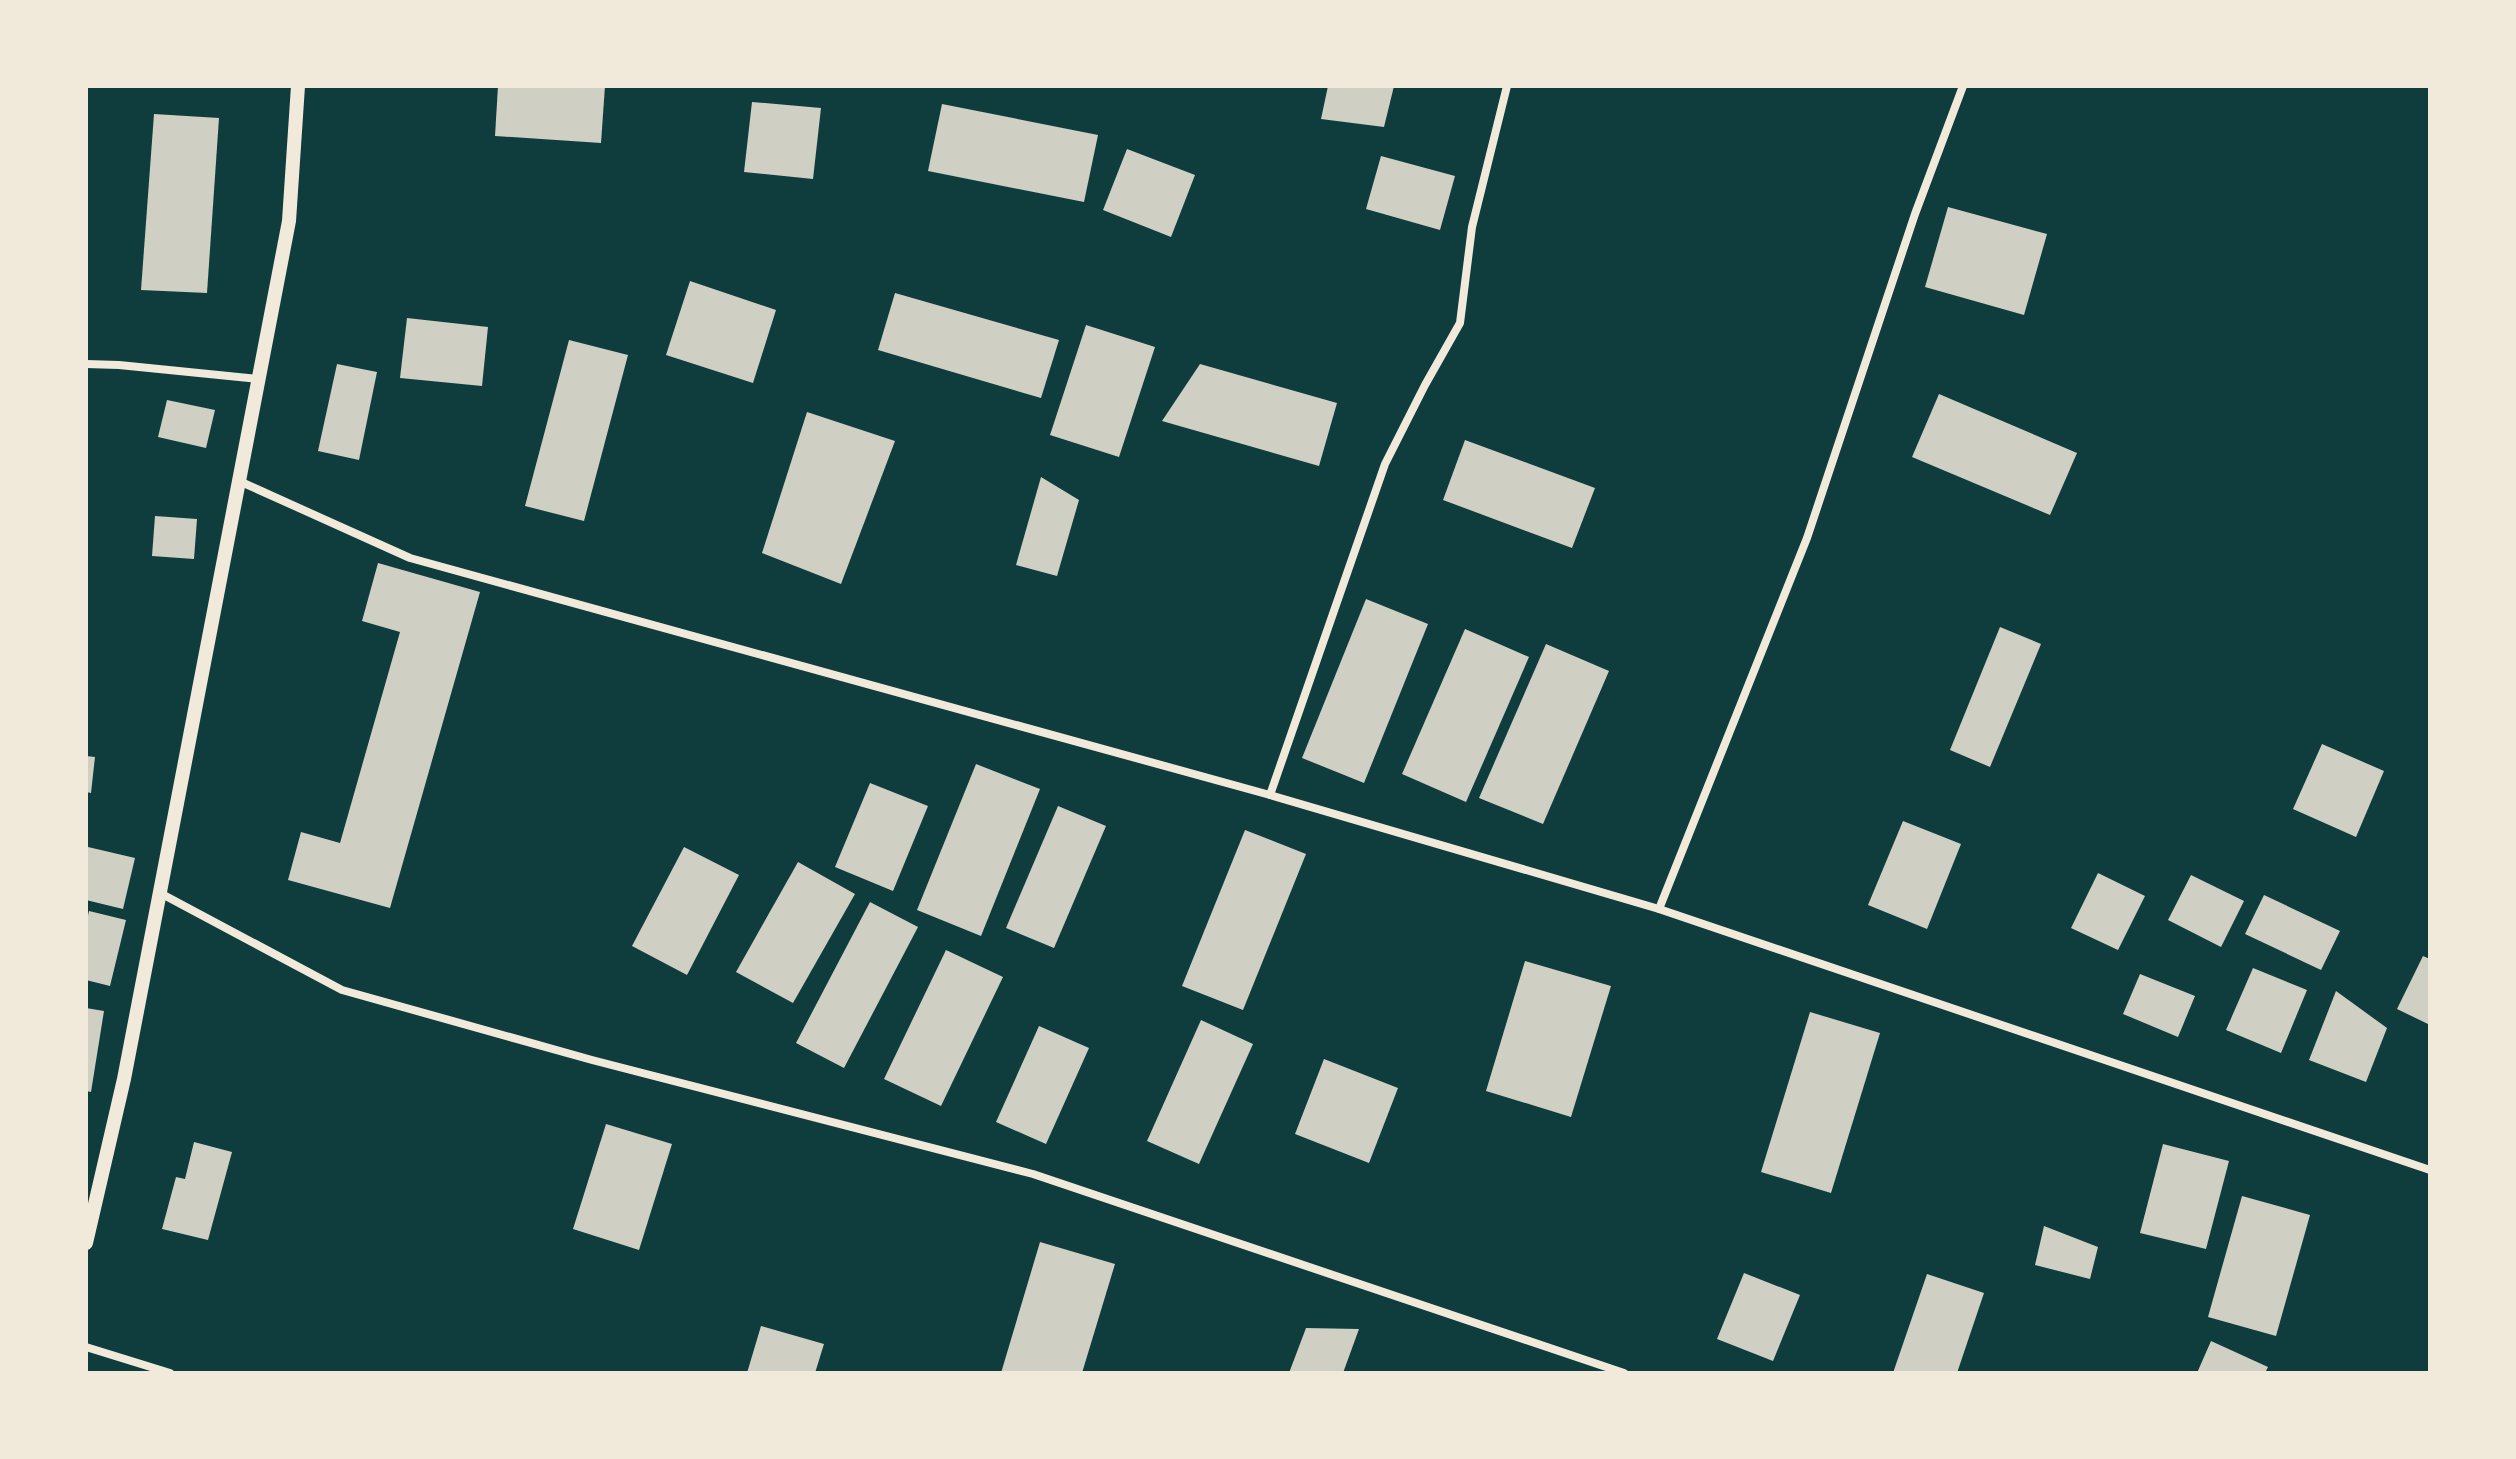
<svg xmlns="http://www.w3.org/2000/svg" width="2516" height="1459" viewBox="0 0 2516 1459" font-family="'Golos Text',sans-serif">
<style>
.building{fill:#cfcfc3}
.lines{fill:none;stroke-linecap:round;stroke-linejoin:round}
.minor{stroke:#f1e9da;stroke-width:8}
.tertiary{stroke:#f1e9da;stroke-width:14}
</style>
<rect width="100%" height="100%" fill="#0f3d3e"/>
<g class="building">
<polygon points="498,86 605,86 601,143 495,136"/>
<polygon points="1328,86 1394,86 1384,127 1321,119"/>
<polygon points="752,102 821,108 813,179 744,172"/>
<polygon points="942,104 1098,135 1084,202 928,171"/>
<polygon points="154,114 219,118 207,293 141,290"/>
<polygon points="1127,149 1195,175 1171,237 1103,210"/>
<polygon points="1381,156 1455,176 1440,230 1366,209"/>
<polygon points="1948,207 2047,234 2024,315 1925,287"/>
<polygon points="690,281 776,310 753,383 666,355"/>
<polygon points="895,293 1059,340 1041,398 878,350"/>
<polygon points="407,318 488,327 482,386 400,378"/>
<polygon points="1086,325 1155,347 1119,457 1050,435"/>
<polygon points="569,340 628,355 584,521 525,506"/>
<polygon points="337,364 377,372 359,460 318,451"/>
<polygon points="1200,364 1337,403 1319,466 1162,421"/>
<polygon points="1939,394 2077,453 2050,515 1912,457"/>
<polygon points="167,400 215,410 206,448 158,437"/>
<polygon points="807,412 895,441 841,584 762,553"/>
<polygon points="1465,440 1595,488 1572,548 1443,500"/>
<polygon points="1041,477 1079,500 1057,576 1016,565"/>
<polygon points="155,516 197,519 194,559 152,556"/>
<polygon points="378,563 480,592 390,908 288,880 301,832 340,843 400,632 362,621"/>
<polygon points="1366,599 1428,624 1364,783 1302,758"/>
<polygon points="2000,627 2041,644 1990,767 1950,750"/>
<polygon points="1465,629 1529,657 1466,802 1402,774"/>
<polygon points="1546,644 1609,671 1543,824 1479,798"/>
<polygon points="2322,744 2384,771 2356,837 2293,809"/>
<polygon points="86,756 95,757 91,793 86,792"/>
<polygon points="976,764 1040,789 981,936 917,910"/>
<polygon points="870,783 928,806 893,891 835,867"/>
<polygon points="1058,806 1106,826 1054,948 1006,928"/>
<polygon points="1903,821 1961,844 1927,929 1868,905"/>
<polygon points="1245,830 1306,854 1243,1010 1182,986"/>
<polygon points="88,847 135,858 123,909 86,900"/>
<polygon points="684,847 739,875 687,975 632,946"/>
<polygon points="798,862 855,894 793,1003 736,972"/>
<polygon points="2098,873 2145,896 2118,950 2071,928"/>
<polygon points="2191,875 2244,901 2221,947 2168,920"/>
<polygon points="2264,895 2340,931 2321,970 2245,934"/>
<polygon points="870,902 918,927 844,1068 796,1043"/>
<polygon points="89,911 126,920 110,986 86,980 86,924"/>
<polygon points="946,950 1003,977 941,1106 884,1079"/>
<polygon points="2423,956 2430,959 2430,1025 2397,1009"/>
<polygon points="1525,961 1611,986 1571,1117 1486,1091"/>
<polygon points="2253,968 2307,990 2281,1053 2226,1030"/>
<polygon points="2140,974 2195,996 2178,1037 2123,1014"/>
<polygon points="2336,991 2387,1028 2366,1082 2309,1060"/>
<polygon points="86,1008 104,1011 91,1092 86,1091"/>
<polygon points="1810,1012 1880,1033 1831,1193 1761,1172"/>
<polygon points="1201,1020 1253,1044 1199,1164 1147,1141"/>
<polygon points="1039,1026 1089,1048 1046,1144 996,1122"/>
<polygon points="1324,1059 1398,1088 1369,1163 1295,1134"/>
<polygon points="606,1124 672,1144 639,1250 573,1229"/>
<polygon points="194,1142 232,1152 208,1240 162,1229 176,1177 185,1179"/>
<polygon points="2163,1144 2229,1161 2206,1249 2140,1233"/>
<polygon points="2242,1196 2310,1215 2276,1336 2208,1317"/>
<polygon points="2044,1226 2098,1247 2090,1279 2035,1265"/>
<polygon points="1040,1242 1115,1264 1082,1373 1001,1373"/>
<polygon points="1744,1273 1800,1295 1773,1361 1717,1339"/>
<polygon points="1927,1274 1984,1293 1957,1373 1893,1373"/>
<polygon points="761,1326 824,1344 815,1373 747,1373"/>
<polygon points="1306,1328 1359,1329 1343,1373 1289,1373"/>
<polygon points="2211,1341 2268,1367 2265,1373 2197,1373"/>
</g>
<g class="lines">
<g class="minor">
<polyline points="86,364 119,365 258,379"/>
<polyline points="239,481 410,558 1270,795 1659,909 2430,1170"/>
<polyline points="1270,795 1385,464 1425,385 1460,323 1472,227 1507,86"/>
<polyline points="160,893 342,990 592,1060 1033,1174 1624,1373"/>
<polyline points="1659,909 1807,538 1915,214 1963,86"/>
<polyline points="86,1347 170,1373"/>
</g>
<polyline class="tertiary" points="86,1243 124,1079 289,221 298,86"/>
</g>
<rect width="2516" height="1459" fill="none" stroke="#f1e9da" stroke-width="176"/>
</svg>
